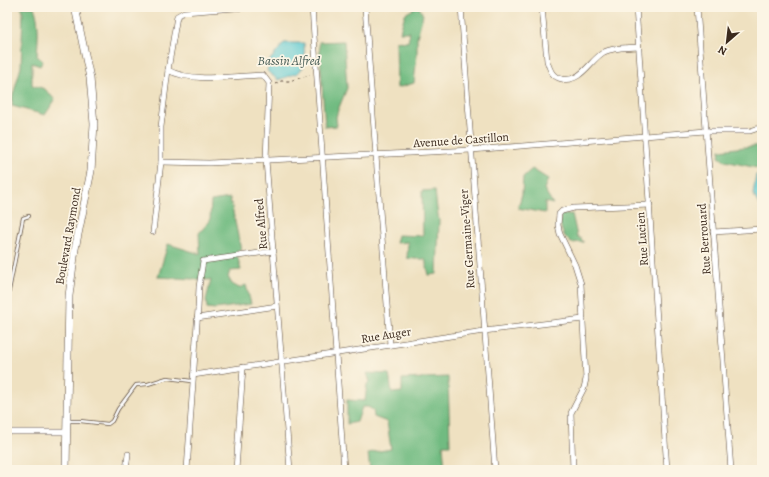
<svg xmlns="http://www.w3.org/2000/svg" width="769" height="477" viewBox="0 0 769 477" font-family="Alegreya,serif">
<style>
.forest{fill:#71bb81;stroke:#567250}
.water{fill:#5cc9d1;stroke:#4c7a78}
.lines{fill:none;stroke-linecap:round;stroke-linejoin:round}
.lane-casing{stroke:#564536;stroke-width:4}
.street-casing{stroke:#564536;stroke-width:6}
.secondary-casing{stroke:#564536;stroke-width:8}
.path{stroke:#564536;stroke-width:1;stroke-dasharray:3 3;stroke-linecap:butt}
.lane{stroke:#fff;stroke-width:2.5}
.street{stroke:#fff;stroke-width:5}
.secondary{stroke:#fff;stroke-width:7}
.labels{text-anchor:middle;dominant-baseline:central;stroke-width:3.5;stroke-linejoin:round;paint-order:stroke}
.street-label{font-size:12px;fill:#3b2a1e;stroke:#fcf5e5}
.water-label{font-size:13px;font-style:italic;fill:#455a54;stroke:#fcf5e5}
</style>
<rect width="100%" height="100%" fill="#fcf5e5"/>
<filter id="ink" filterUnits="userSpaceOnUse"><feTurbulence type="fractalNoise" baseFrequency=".025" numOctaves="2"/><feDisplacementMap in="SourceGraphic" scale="8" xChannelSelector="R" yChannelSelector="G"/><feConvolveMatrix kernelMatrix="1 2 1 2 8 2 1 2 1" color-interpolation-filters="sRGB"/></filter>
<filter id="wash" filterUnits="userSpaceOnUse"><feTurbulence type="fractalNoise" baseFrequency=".012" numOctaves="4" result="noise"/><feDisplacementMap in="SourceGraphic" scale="16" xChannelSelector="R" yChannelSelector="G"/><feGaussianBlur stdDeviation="0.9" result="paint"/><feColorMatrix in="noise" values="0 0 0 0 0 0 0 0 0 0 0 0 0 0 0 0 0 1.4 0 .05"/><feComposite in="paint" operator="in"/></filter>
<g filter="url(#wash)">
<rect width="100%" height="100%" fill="#efe1c1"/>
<g class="forest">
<path d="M 21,7 L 34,7 C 40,23 38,39 37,56 L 43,61 L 40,66 L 32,63 L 32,85 L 45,89 L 55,100 L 45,115 L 12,106 L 13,95 L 21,67 L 23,12 Z"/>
<polygon points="417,7 419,7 423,15 417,37 417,55 414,83 397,88 396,41 408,42 410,32 400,32 405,14"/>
<polygon points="344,41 347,88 338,110 336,117 337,126 325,127 319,42"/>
<polygon points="762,145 762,169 725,161 719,157 720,150"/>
<polygon points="532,169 548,179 544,189 553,204 545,202 545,213 518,208 522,194 523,177"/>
<polygon points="435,190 437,209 439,221 437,274 429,275 425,259 415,259 407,258 408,242 396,243 398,235 423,236 422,191"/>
<polygon points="230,198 241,250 236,251 241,270 230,271 228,277 232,284 239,288 246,285 251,304 215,309 207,308 206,300 211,280 158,277 168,244 200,254 199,233 210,221 211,201"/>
<path d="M 572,214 L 577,236 L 584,242 L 571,243 C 562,235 560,228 560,215 Z"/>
<polygon points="367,373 389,374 392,393 402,392 402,379 448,377 450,445 443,445 445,470 370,470 368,453 391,449 387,422 374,417 373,410 368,407 362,407 357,422 347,424 347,400 365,401 367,384 370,382"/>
</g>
<g class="water">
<polygon points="284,43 304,43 305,65 298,73 278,80 267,71 270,60"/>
<polygon points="762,173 762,206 759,205 753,194 756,175"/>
</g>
</g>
<g filter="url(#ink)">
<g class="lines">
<defs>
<g id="lane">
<polyline points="7,301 23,218 29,216"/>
<polyline points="68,421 80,421 108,424 112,421 118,409 136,385 148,384 167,378 192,381"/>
</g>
<g id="street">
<polyline points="312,7 344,470"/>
<polyline points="365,7 390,345"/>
<polyline points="461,7 495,470"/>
<path d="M 542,7 L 547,61 C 550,70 552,77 562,79 C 581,83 590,60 604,52 C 614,47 627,48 638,47"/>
<polyline points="636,7 667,470"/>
<polyline points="697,7 731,470"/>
<path d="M 168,70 C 190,83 237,76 263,75 L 269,83 L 266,160 L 290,470"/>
<polyline points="161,162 209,163 471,150 706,131 750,131 762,127"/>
<polyline points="153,232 161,162 161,127 168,70 177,16 184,12 248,7"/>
<polyline points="713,232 762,229"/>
<polyline points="197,318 277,306"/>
<polyline points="193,375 484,331 583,319"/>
<polyline points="7,432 67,432"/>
<polyline points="126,470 128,454"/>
<polyline points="187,470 198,309 199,287 203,261 274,251"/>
<polyline points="236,470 243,367"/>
<polyline points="573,470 571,413 584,388 586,379 581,284 575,265 560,234 558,225 559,214 562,211 574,208 650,205"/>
</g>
<polyline id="secondary" points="66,470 69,296 75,249 91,171 94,124 90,78 75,7"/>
</defs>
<use href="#lane" class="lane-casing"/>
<use href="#street" class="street-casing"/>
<use href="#secondary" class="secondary-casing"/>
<polyline class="path" points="275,84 281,81 289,81 310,75"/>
<use href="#lane" class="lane"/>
<use href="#street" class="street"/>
<use href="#secondary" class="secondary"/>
</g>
</g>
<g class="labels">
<g class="street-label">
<text transform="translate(461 140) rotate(-4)">Avenue de Castillon</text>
<text transform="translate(261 224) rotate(-95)">Rue Alfred</text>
<text transform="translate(68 236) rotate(-80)">Boulevard Raymond</text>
<text transform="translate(467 239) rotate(-94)">Rue Germaine-Viger</text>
<text transform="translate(642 239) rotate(-94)">Rue Lucien</text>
<text transform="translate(704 239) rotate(-94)">Rue Berrouard</text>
<text transform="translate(386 335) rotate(-9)">Rue Auger</text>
</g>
<g class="water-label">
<text x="289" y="60">Bassin Alfred</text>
</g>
</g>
<rect width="769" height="477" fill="none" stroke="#fcf5e5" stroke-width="24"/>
<g transform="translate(727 42) rotate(208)" stroke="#fcf5e5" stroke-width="3" paint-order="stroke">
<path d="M0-3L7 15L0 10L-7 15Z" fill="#3b2a1e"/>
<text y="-6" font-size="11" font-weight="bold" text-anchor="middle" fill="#3b2a1e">N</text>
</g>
</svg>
